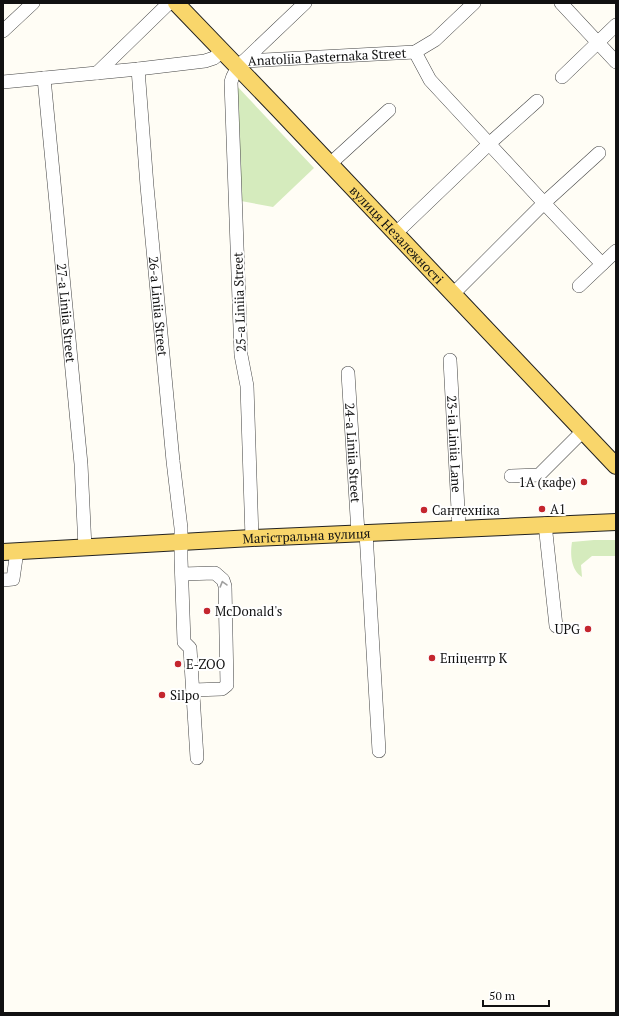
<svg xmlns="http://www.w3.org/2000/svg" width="619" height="1016" viewBox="0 0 619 1016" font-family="'PT Serif',serif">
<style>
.green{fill:#d5ebbd}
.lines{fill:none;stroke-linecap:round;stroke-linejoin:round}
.minor-casing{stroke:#444;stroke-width:14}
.major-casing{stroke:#222;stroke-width:18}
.minor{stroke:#fff;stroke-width:13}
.major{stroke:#f9d66b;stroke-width:16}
.oneway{stroke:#a0a0a0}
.poi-dot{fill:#c4262e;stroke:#fff;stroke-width:1.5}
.labels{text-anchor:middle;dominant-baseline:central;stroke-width:4;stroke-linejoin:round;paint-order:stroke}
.street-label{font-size:13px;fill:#111;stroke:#fff}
.poi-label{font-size:13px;fill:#111;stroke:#fff;text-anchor:start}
</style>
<rect width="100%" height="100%" fill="#fffdf5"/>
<g class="green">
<polygon points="235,84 314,168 273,207 241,201"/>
<path d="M 594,540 L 616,540 L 616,556 L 592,556 L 581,565 L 582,577 C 571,570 570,554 572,542 Z"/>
</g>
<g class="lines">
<defs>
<g id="minor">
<polyline points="561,3 616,62"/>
<polyline points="3,31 33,3"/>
<polyline points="415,52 430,80 544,203 599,153"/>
<polyline points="244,61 305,3"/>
<path id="s1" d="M 138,69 L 147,186 L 173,461 L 181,528 L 181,559 L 184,642 L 190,648 L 197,758"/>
<polyline points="97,73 169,3"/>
<polyline points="562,77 616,25"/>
<path id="s2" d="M 44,78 L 81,464 L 85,548"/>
<polyline points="3,82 138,69 205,61 214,58 222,51"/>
<polyline points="330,164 389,110"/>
<polyline points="395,234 490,143 537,101"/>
<polyline points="579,286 616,251"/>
<polyline points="453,294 544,203 602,264"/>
<path id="s3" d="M 450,360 L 459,528"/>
<path id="s4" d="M 348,373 L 358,533"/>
<polyline points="511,476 539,475 583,431"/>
<polyline points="545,524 556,626"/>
<polyline points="366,533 379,751"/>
<path id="s5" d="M 252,538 L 247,386 L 241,355 L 231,82 C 233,73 238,67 244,61 L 415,52 L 435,40 L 474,3"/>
<polyline points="182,574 215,573 223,580 225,586 227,685 222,689 193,690"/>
<polyline points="3,580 13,579 17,551"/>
</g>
<g id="major">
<path id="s6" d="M 176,3 L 278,109 L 616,466"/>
<path id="s7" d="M 3,552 L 252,538 L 616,522"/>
</g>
</defs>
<use href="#minor" class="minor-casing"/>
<use href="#major" class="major-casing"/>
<use href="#minor" class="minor"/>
<use href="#major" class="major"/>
</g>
<defs><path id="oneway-chevron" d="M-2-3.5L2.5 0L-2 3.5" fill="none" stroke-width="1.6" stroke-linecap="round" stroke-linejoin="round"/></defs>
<use class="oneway" href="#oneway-chevron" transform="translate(223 584) rotate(-106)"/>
<g class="poi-dot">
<circle cx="584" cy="482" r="4"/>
<circle cx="542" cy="509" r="4"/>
<circle cx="424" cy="510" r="4"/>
<circle cx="207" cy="611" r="4"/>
<circle cx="588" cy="629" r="4"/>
<circle cx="432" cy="658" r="4"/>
<circle cx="178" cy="664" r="4"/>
<circle cx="162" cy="695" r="4"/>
</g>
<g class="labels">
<g class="street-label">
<text stroke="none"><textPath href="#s5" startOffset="565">Anatoliia Pasternaka Street</textPath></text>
<text stroke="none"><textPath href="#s6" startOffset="320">вулиця Незалежності</textPath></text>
<text transform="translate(239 302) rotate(-92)">25-a Liniia Street</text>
<text stroke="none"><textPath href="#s1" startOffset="238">26-a Liniia Street</textPath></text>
<text stroke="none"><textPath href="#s2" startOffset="236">27-a Liniia Street</textPath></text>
<text stroke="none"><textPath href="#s3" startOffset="84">23-ia Liniia Lane</textPath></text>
<text stroke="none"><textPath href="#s4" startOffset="80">24-a Liniia Street</textPath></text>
<text stroke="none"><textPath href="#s7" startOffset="304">Магістральна вулиця</textPath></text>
</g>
<g class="poi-label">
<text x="576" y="482" text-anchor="end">1А (кафе)</text>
<text x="550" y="509">А1</text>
<text x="432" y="510">Сантехніка</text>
<text x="215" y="611">McDonald's</text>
<text x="580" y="629" text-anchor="end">UPG</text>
<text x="440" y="658">Епіцентр К</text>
<text x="186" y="664">E-ZOO</text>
<text x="170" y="695">Silpo</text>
</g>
</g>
<rect width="619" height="1016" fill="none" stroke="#111111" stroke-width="8"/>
<path d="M483 1000v6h66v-6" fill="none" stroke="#111111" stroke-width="2"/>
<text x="489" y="1000" font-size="12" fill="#111111" stroke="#ffffff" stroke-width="3" paint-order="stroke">50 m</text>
</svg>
